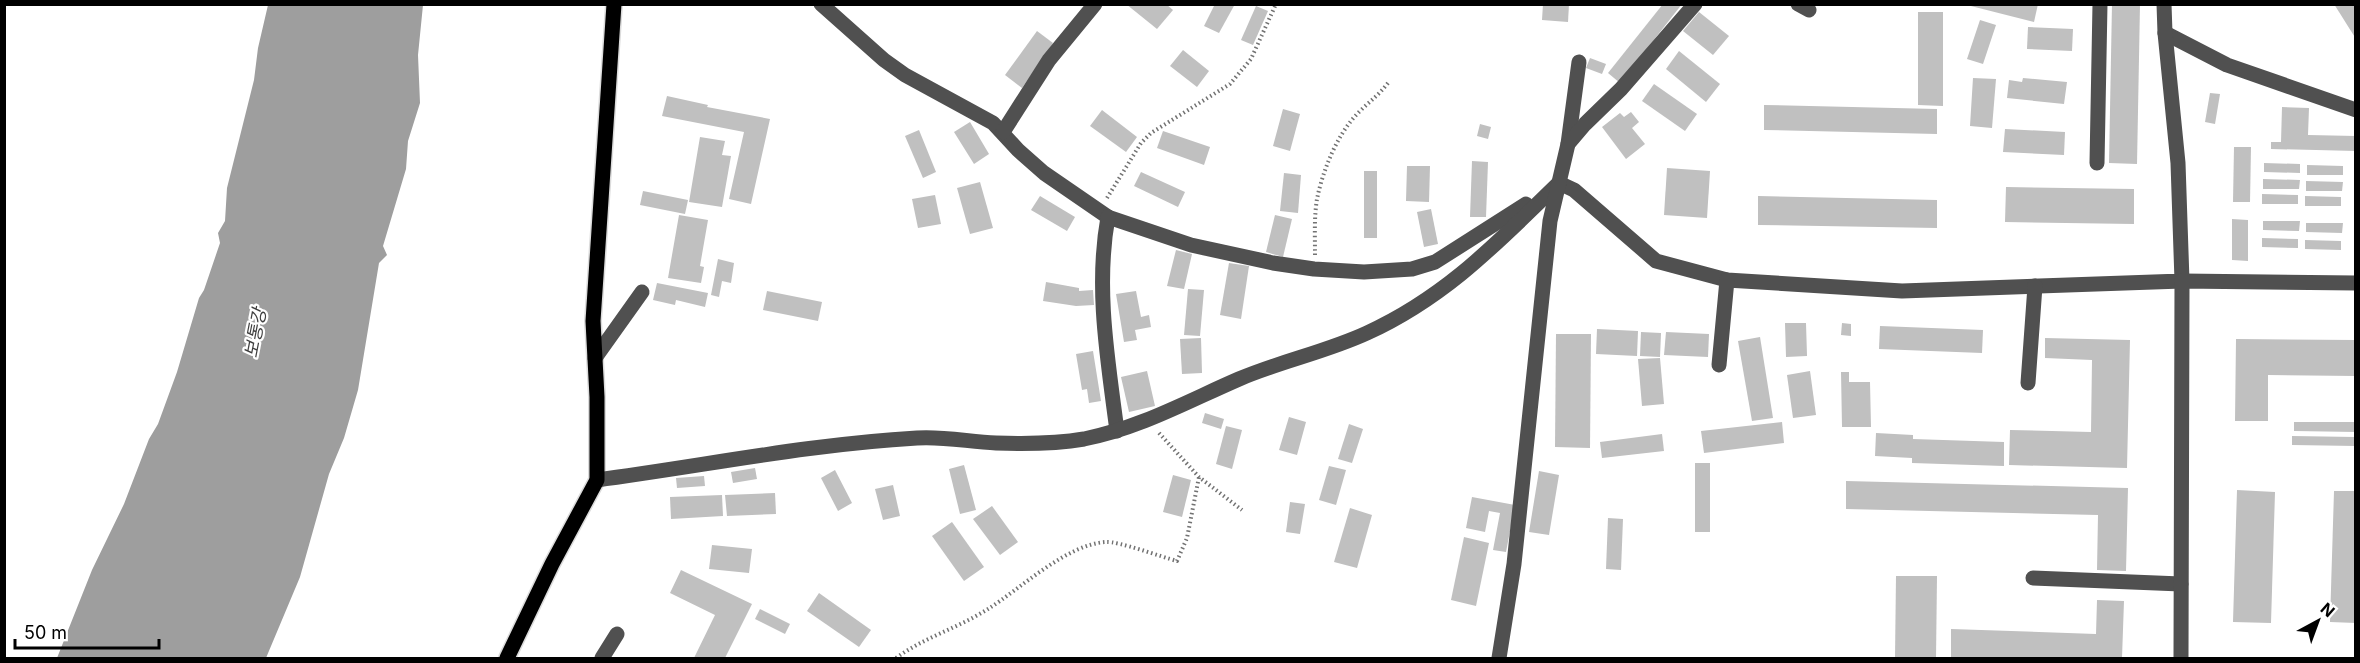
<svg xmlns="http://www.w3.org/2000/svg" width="2360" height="663" viewBox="0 0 2360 663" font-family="Inter,'Noto Sans KR',sans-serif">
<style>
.water{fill:#9e9e9e}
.building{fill:#c0c0c0}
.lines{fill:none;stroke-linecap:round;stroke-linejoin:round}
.major-casing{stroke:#dbdbdb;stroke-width:18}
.path{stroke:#727272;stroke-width:4;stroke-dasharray:1.5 3;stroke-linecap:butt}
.minor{stroke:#505050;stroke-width:15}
.major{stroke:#000;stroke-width:15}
.labels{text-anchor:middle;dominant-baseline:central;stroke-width:4.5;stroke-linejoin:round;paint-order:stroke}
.water-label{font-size:18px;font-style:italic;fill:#3f3f3f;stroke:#fff}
</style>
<rect width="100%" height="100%" fill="#fff"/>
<polygon class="water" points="268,5 423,5 418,55 420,103 408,141 406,169 383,246 387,255 379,263 358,390 344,438 329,474 300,577 266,658 57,658 92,570 124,504 149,439 158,424 177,372 199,298 204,290 220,243 218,233 225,221 227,188 254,80 258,48"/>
<g class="building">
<polygon points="1126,4 1166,4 1173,10 1157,29"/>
<polygon points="1215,4 1235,4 1219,33 1204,26"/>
<polygon points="1543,4 1569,4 1568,22 1542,20"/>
<polygon points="1663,4 1682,4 1620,83 1608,73"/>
<polygon points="1963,4 2038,4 2034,22"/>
<polygon points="2112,4 2140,4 2137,164 2109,163"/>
<polygon points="2334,4 2356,4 2356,39"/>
<polygon points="1256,6 1268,11 1253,45 1241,40"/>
<polygon points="1699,12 1729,36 1713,55 1683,31"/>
<polygon points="1918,12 1943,12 1943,106 1918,105"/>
<polygon points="1980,20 1996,25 1983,64 1967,59"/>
<polygon points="2028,27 2073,29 2072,51 2027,49"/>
<polygon points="1037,31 1053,43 1022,88 1005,75"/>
<polygon points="1183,50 1209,71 1197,87 1170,66"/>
<polygon points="1679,51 1720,84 1706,102 1666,69"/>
<polygon points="1590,58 1606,64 1602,74 1586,68"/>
<polygon points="1973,78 1996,79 1992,128 1970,126"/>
<polygon points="2023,78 2067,82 2064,104 2007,98 2009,80 2022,82"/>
<polygon points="1654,84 1697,114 1685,131 1642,101"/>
<polygon points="2210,93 2220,94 2215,124 2205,122"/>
<polygon points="667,96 708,105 707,107 770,119 751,204 729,199 744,132 662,116"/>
<polygon points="1764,105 1937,109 1937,134 1764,130"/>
<polygon points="2282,107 2309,108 2308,135 2356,136 2356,151 2271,149 2271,142 2281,142"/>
<polygon points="1283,109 1300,114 1290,151 1273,146"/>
<polygon points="1102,110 1137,137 1126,152 1090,126"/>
<polygon points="1631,112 1639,122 1632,128 1645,144 1626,159 1602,127 1620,113 1624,117"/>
<polygon points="970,122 989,154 974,164 954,132"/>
<polygon points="1480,124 1491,127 1488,139 1477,136"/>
<polygon points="2005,129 2065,132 2064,155 2003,152"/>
<polygon points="919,130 936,172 923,178 905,136"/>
<polygon points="1163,131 1210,147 1204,165 1157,148"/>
<polygon points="700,137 725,141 722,155 731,156 722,207 689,202"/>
<polygon points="2234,147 2251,147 2250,202 2233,202"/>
<polygon points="1472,161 1488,162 1486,217 1470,217"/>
<polygon points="2264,163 2300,164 2300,173 2264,172"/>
<polygon points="2307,165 2343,166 2343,175 2307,175"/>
<polygon points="1407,166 1430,166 1429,202 1406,201"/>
<polygon points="1667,168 1710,171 1707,218 1664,215"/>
<rect x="1364" y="171" width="13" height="67"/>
<polygon points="1141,172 1185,192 1178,207 1134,186"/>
<polygon points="1284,173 1301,175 1298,213 1280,211"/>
<polygon points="2263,179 2300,180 2299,189 2263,189"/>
<polygon points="2306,181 2343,182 2342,191 2306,191"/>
<polygon points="980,182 993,228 970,234 957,188"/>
<polygon points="2006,187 2134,189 2134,224 2005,222"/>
<polygon points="643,191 688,200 685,214 640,205"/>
<polygon points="2262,194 2298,195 2298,204 2262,204"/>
<polygon points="935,195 941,224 918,228 912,199"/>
<polygon points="1040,196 1075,217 1067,231 1031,210"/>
<polygon points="1758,196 1937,200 1937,228 1758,225"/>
<polygon points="2305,196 2341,197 2341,206 2305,206"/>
<polygon points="1431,209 1438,244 1424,247 1417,212"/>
<polygon points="679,215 708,220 700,266 704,267 701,283 668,278"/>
<polygon points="1275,215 1292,219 1283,257 1266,252"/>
<polygon points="2232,219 2248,220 2248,261 2232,260"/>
<polygon points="2263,221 2300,221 2299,231 2263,230"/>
<polygon points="2306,223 2343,223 2342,233 2306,232"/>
<polygon points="2262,238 2298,239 2298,248 2262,247"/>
<polygon points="2305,240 2341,241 2341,250 2305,249"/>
<polygon points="1176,250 1192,254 1184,289 1167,286"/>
<polygon points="718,259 734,263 731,283 722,281 719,297 711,295"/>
<polygon points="1229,263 1249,266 1241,319 1220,315"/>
<polygon points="1046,282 1079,288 1079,291 1093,290 1094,305 1076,306 1043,301"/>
<polygon points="657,283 708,293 705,307 676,300 675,305 653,300"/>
<polygon points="1188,289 1204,290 1200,336 1184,335"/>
<polygon points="767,291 822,302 818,321 763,310"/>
<polygon points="1136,291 1141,317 1149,315 1151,327 1135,330 1137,340 1124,342 1116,294"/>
<polygon points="1785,323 1806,323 1807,356 1786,357"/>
<polygon points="1842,323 1851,324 1851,336 1841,335"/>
<polygon points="1880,326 1983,330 1982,353 1879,349"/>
<polygon points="1597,329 1638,331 1637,356 1596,354"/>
<polygon points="1641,332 1661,333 1660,357 1640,356"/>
<polygon points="1666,332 1709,334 1708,357 1664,355"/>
<polygon points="1556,334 1591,334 1590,448 1555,447"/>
<polygon points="1760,337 1773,418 1752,421 1738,341"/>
<polygon points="1201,338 1202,373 1182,374 1180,339"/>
<polygon points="2045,338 2130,340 2127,468 2009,465 2010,430 2091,432 2092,360 2045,358"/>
<polygon points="2236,339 2356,340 2356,376 2268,375 2268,421 2235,421"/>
<polygon points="1093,351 1101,401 1089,403 1087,389 1082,390 1076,354"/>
<polygon points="1660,358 1664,404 1642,406 1638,359"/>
<polygon points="1147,371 1155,406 1129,412 1121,377"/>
<polygon points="1810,371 1816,415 1793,418 1787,375"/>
<polygon points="1841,372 1849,372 1849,382 1870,382 1871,427 1842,427"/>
<polygon points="1205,413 1224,419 1221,429 1202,423"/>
<polygon points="1289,417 1306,422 1297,455 1279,450"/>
<polygon points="1782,422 1784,443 1704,453 1701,431"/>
<polygon points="2294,422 2356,422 2356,432 2294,431"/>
<polygon points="1349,424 1363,429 1352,463 1338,459"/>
<polygon points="1226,426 1242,430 1232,469 1216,464"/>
<polygon points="1876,433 1913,435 1913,439 2004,442 2004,466 1912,463 1912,458 1875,456"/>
<polygon points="1662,434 1664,451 1602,458 1600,442"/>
<polygon points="2292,436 2356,437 2356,446 2292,445"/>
<rect x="1695" y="463" width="15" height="69"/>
<polygon points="964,465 976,510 960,514 949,469"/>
<polygon points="1329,466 1346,470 1336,505 1319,500"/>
<polygon points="755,468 757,479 733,483 731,472"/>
<polygon points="835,470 852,503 838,511 821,478"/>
<polygon points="1539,471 1559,475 1549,535 1529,532"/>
<polygon points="1173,475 1191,480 1182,517 1163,512"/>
<polygon points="704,476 705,486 677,488 676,478"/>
<polygon points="1846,481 2128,488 2126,571 2097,570 2098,515 1846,509"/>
<polygon points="893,485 900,516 883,520 875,489"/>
<polygon points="2237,490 2275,492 2271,623 2233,622"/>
<polygon points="2334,491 2356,491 2356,623 2330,622"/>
<polygon points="775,493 776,514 727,516 725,495"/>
<polygon points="722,495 723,516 671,519 670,497"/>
<polygon points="1472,497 1515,505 1506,552 1493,550 1500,513 1489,511 1485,532 1466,528"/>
<polygon points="1290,502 1305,504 1300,534 1286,532"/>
<polygon points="992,506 1018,542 1000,555 973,519"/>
<polygon points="1350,508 1372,515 1357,568 1334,562"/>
<polygon points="1608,518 1623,519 1621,570 1606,569"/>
<polygon points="952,522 984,567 964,581 932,536"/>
<polygon points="1464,537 1489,543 1476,606 1451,600"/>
<polygon points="712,545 752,549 749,573 709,569"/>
<polygon points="681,570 752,604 725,658 694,658 715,615 670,593"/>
<polygon points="1896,576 1937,576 1936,658 1895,658"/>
<polygon points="819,593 871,630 859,647 807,611"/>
<polygon points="2097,600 2124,601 2122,658 1951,658 1951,629 2096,634"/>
<polygon points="760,609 790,624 785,634 755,619"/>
</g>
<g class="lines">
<defs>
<polyline id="major" points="507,658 552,564 597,480 597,397 593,321 614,4"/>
</defs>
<use href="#major" class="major-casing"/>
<g class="path">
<polyline points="1107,198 1141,143 1151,133 1230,84 1251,59 1276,4"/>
<path d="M 1315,255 C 1315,237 1314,217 1317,199 C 1323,170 1337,134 1359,112 C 1369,102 1379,95 1388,83"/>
<polyline points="1159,433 1199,477 1242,510"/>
<path d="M 896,658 C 923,638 958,628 988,609 C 1020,589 1067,544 1106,542 C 1118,541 1162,557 1177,561 L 1187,538 L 1199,477"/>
</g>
<g class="minor">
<polyline points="821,4 884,60 905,75 993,123 1018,150 1044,173 1108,217 1191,245 1273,263 1314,269 1364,272 1412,269 1435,262 1526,204"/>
<polyline points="1798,4 1809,10"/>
<polyline points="2165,33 2227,65 2356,110"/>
<polyline points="1003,132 1049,60 1095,4"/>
<polyline points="1568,144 1579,62"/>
<polyline points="2097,163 2100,4"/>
<polyline points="1559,183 1574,190 1656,261 1727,280 1902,291 2182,281 2178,163 2165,33 2164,4"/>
<path d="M 1108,217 C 1095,288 1108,361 1117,431"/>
<polyline points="595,358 642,292"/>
<polyline points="1719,365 1727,280"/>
<polyline points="2028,383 2035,286"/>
<path d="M 597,480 C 703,466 810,444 917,438 C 943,436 970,442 996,443 C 1025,444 1055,444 1084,439 C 1140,428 1188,401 1239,379 C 1281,361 1326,352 1367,333 C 1446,297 1498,242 1559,183"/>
<polyline points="2033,578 2181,584"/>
<polyline points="602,658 617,634"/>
<polyline points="1499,658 1514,564 1550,221 1568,144 1585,124 1621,89 1695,4"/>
<polyline points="2181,658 2182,281 2356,283"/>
</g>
<use href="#major" class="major"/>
</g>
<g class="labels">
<g class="water-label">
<text transform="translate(255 333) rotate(-79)">보통강</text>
</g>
</g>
<rect width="2360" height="663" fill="none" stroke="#000000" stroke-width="12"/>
<g transform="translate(2318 621) rotate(41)" stroke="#ffffff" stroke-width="4.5" paint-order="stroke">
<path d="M0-4.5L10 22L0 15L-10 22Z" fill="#000000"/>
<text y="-9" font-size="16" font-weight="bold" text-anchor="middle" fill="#000000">N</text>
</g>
<path d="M15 639v9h144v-9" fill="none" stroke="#000000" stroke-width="3"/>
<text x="24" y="639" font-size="18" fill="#000000" stroke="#ffffff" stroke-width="4.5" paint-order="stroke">50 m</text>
</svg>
